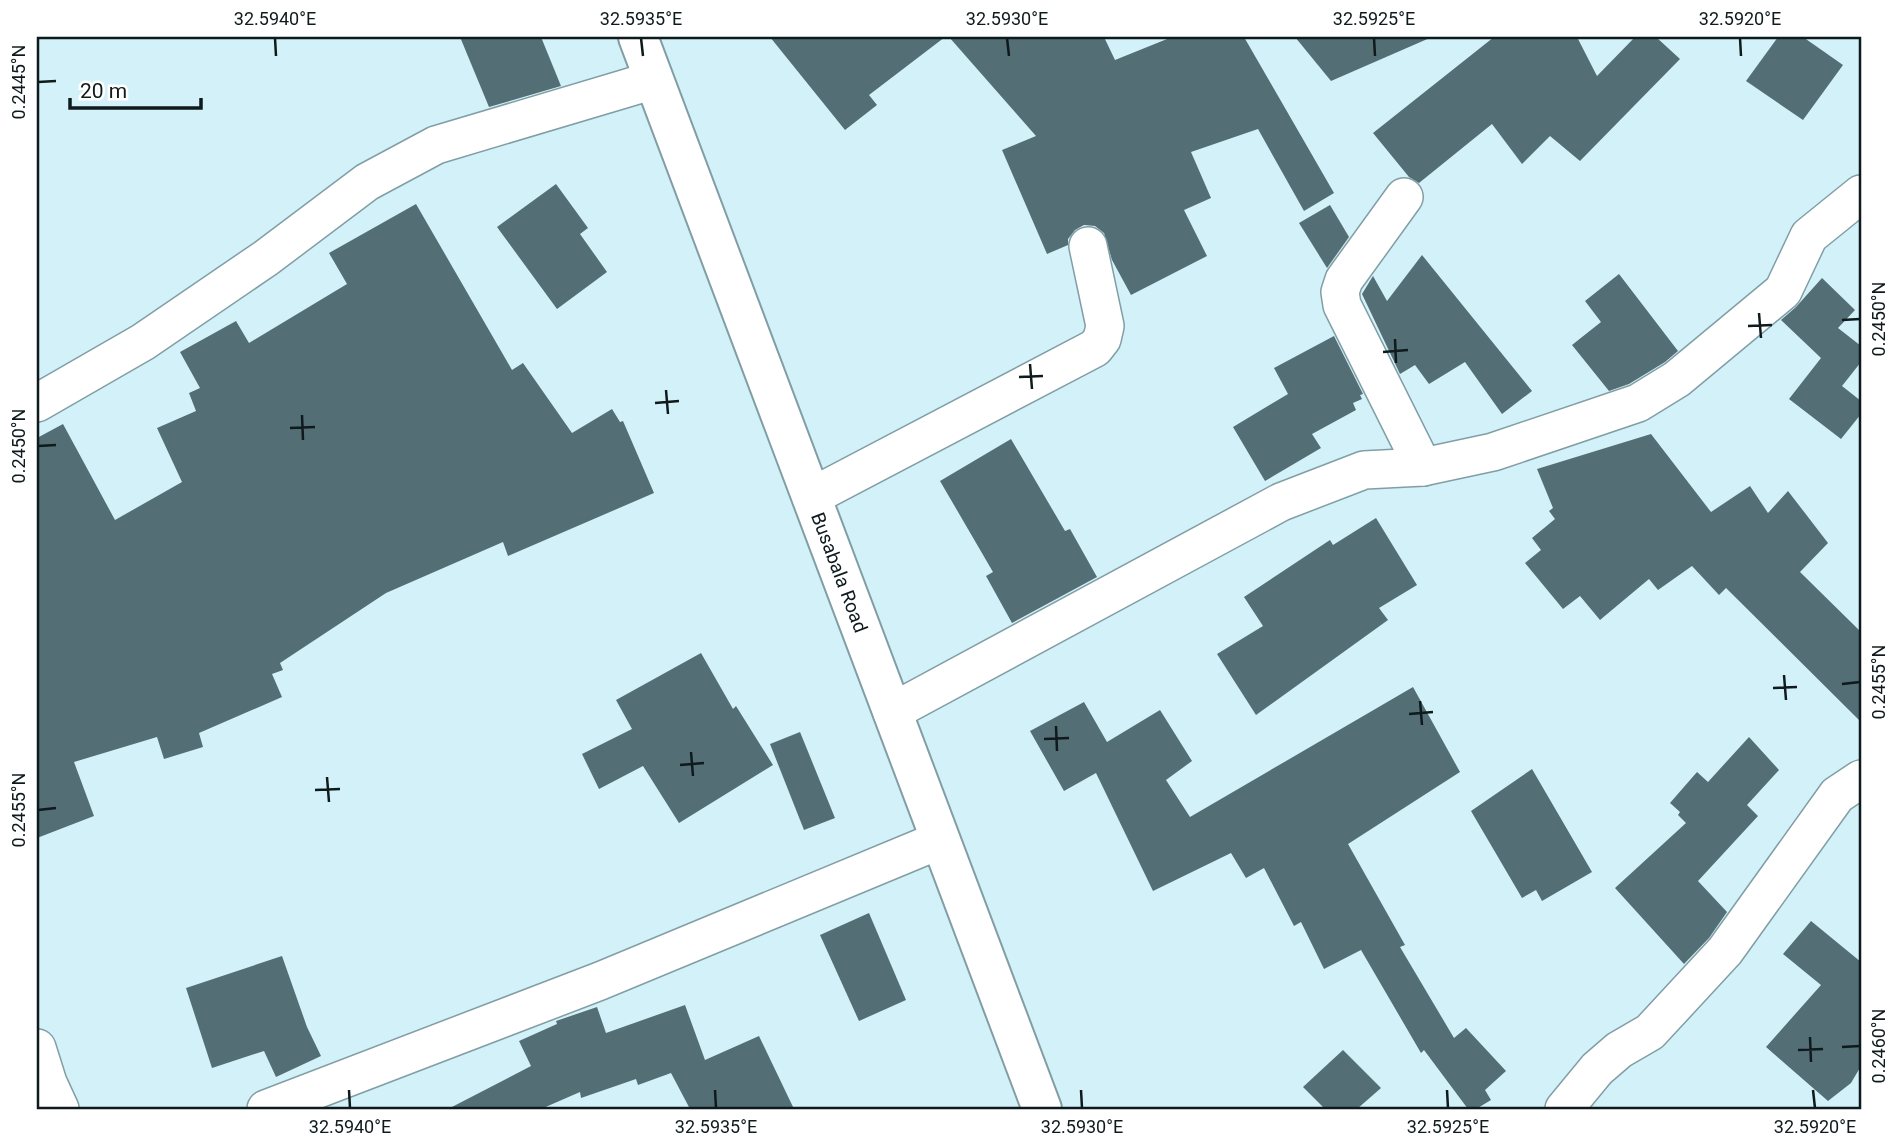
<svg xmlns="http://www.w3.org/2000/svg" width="1898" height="1146" viewBox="0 0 1898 1146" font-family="Roboto,sans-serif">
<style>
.building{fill:#546e75}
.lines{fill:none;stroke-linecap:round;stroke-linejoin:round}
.minor-casing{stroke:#829ea5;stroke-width:40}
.tertiary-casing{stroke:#829ea5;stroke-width:42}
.minor{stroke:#fff;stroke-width:37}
.tertiary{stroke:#fff;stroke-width:38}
.ticks{fill:none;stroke:#0f1a1c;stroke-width:2.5}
.labels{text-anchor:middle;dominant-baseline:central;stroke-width:5;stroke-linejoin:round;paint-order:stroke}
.street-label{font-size:19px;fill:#0f1a1c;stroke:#fff}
.neatline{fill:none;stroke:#0f1a1c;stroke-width:2.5}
.ticks-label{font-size:18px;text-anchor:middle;fill:#0f1a1c}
</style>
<rect width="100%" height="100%" fill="#d3f1f9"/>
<g class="building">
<polygon points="460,37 541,37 561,86 489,107"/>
<polygon points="770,37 945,37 869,95 877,105 845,130"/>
<polygon points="949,37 1104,37 1115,60 1172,37 1244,37 1334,193 1304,211 1258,129 1191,152 1211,198 1184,210 1207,256 1131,295 1112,260 1104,233 1095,226 1084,225 1075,230 1068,239 1068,245 1047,254 1002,150 1036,136"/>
<polygon points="1295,37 1432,37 1331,81"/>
<polygon points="1494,37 1577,37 1597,76 1635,37 1656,37 1680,59 1580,161 1550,136 1522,164 1492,124 1419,183 1409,177 1373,133"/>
<polygon points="1778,37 1803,37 1843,65 1803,120 1746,81"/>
<polygon points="556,184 588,228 580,234 607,272 557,309 497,227"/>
<polygon points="416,204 512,370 523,363 572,433 612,409 620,422 623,421 654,493 508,556 503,542 386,593 280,663 283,670 272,674 282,697 199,733 203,747 164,759 157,737 74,762 94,816 37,838 37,438 63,424 115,520 182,482 157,428 196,411 189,393 200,388 180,352 236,321 249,343 347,284 329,253"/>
<polygon points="1330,205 1349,237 1327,268 1299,223"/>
<polygon points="1422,255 1532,391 1502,414 1465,362 1429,384 1415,365 1400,374 1362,294 1373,276 1387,301"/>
<polygon points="1619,274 1678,351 1665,362 1629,384 1609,391 1572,345 1601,322 1585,301"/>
<polygon points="1822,278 1855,310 1838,328 1861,346 1861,362 1842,386 1861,401 1861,414 1841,439 1789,399 1821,358 1781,320 1796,307"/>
<polygon points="1334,336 1363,394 1360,395 1362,399 1353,403 1356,410 1312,434 1321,448 1265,481 1233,427 1288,394 1274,368"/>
<polygon points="1651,434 1711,512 1750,486 1768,513 1788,491 1828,543 1800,572 1861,632 1861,722 1726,588 1719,595 1692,566 1658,590 1649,579 1600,620 1580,596 1563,609 1525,563 1541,550 1532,538 1555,519 1549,511 1553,508 1537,469"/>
<polygon points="1011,439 1065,531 1070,529 1097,577 1012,623 986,576 993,572 940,481"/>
<polygon points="1376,518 1417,585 1379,608 1388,620 1256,715 1217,654 1263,626 1244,597 1330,540 1333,545"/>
<polygon points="701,653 733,709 736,706 773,765 679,823 643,766 599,789 582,754 632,729 616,700"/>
<polygon points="1413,687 1460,772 1348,844 1405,945 1400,947 1454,1038 1466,1028 1506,1071 1485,1090 1491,1100 1476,1109 1468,1109 1424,1050 1421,1053 1361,950 1324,969 1301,922 1294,926 1264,868 1246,878 1231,853 1153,891 1096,773 1064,791 1030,731 1084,702 1107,742 1160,710 1192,761 1166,780 1190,817"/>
<polygon points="800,732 835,818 804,830 770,744"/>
<polygon points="1749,737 1779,770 1747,805 1758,816 1698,881 1727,912 1709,938 1684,964 1615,888 1686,823 1678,815 1680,812 1670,803 1697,772 1708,782"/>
<polygon points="1532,769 1592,872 1542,901 1536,890 1522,898 1471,811"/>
<polygon points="869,913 906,1000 859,1021 820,935"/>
<polygon points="1811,921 1861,962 1861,1066 1851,1083 1828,1101 1766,1047 1821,985 1783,954"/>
<polygon points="282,956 307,1027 321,1056 276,1077 264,1051 212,1068 186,988"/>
<polygon points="685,1005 705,1060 759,1036 794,1109 690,1109 671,1073 638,1085 636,1079 581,1098 580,1092 541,1109 448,1109 531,1066 519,1041 557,1024 556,1021 597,1007 606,1033"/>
<polygon points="1343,1050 1381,1088 1357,1109 1325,1109 1303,1087"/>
</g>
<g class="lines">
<defs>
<g id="minor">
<polyline points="1404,197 1344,280 1340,292 1342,305 1423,467"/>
<polyline points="37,403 143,342 266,258 367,182 436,145 654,80"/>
<polyline points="811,497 1095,348 1102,339 1105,326 1088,246"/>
<polyline points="892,712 1281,502 1364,470 1423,467 1493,452 1638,403 1677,379 1783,291 1809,236 1861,194"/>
<polyline points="37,1048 48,1083 60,1109"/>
<polyline points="266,1109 600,981 940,840"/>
<polyline points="1564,1109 1597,1069 1619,1050 1650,1032 1725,951 1837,795 1861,779"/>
</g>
<g id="tertiary">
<path id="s1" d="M 638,37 L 1042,1109"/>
</g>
</defs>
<use href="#minor" class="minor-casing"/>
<use href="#tertiary" class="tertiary-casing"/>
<use href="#minor" class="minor"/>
<use href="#tertiary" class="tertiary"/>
</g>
<path class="ticks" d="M 275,38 L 276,56M 641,38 L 643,56M 1007,38 L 1009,56M 1374,38 L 1375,56M 1740,38 L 1741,56M 38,82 L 56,81M 1759,313 L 1761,338M 1842,320 L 1860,319M 1748,326 L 1772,325M 1395,339 L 1396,363M 1383,352 L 1408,350M 1030,364 L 1032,389M 1019,377 L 1043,376M 666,390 L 668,414M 655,403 L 679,401M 302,415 L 303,440M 290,428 L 315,427M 38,446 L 56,445M 1784,675 L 1786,700M 1842,684 L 1860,682M 1773,688 L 1797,687M 1420,701 L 1422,725M 1409,714 L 1433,712M 1056,726 L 1057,751M 1044,739 L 1069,738M 691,752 L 693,776M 680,765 L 704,763M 327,777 L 329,802M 315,790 L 340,789M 38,810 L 56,808M 1810,1037 L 1811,1062M 1842,1047 L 1860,1046M 1798,1050 L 1823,1049M 349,1090 L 350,1108M 715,1090 L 716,1108M 1081,1090 L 1082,1108M 1447,1090 L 1448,1108M 1813,1090 L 1815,1108"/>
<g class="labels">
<g class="street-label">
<text stroke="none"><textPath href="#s1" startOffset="572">Busabala Road</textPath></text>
</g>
</g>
<rect width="1898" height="1146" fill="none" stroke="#ffffff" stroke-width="77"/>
<path d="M70 98v10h131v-10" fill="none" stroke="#0f1a1c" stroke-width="3.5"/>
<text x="80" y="98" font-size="21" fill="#0f1a1c" stroke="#ffffff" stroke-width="5" paint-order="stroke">20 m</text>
<rect x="38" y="38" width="1822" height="1070" class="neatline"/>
<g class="ticks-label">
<text x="275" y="25">32.5940°E</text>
<text x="641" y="25">32.5935°E</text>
<text x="1007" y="25">32.5930°E</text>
<text x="1374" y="25">32.5925°E</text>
<text x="1740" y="25">32.5920°E</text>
<text transform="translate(19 82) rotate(-90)" y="6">0.2445°N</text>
<text transform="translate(1879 319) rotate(-90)" y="6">0.2450°N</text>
<text transform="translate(19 446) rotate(-90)" y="6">0.2450°N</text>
<text transform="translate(1879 682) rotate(-90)" y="6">0.2455°N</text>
<text transform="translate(19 810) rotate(-90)" y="6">0.2455°N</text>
<text transform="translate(1879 1046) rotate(-90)" y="6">0.2460°N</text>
<text x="350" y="1133">32.5940°E</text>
<text x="716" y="1133">32.5935°E</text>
<text x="1082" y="1133">32.5930°E</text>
<text x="1448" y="1133">32.5925°E</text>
<text x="1815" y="1133">32.5920°E</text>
</g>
</svg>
